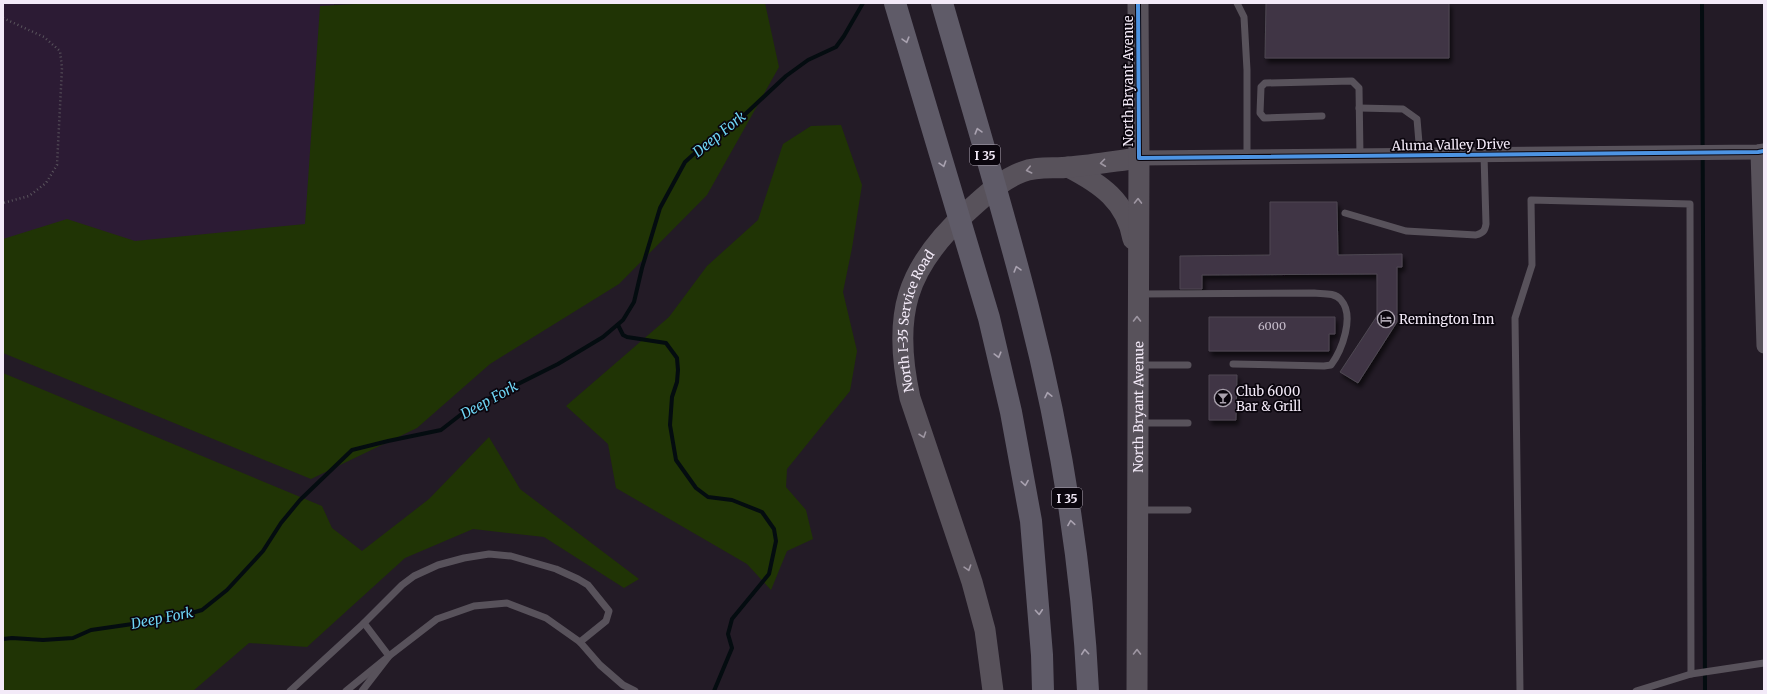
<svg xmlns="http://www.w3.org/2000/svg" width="1767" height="694" viewBox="0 0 1767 694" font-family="Merriweather,serif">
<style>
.built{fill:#2c1b34}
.green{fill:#203405}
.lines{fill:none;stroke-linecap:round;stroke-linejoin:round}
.stream{stroke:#040c10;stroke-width:4}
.building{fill:#403545;stroke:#4e4852;filter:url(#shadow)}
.path{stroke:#5a555d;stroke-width:2.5;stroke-dasharray:1 3;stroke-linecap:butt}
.lane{stroke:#58525b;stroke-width:7}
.street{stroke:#58525b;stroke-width:15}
.secondary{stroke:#58525b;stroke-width:21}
.highway{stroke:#5f5b68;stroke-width:22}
.cycleway-casing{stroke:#0a050d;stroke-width:6}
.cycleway{stroke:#4d94e3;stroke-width:4}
.oneway{stroke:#a9a2b0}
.oneway2{stroke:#9e96a2}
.labels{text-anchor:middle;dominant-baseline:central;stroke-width:3.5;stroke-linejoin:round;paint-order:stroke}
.number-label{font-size:11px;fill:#c6bdcb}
.shield{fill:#0a050d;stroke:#ada5b2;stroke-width:1}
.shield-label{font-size:12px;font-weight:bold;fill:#f3eaf8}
.street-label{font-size:13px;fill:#f3eaf8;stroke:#0a050d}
.poi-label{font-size:13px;fill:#f3eaf8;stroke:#0a050d;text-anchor:start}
.water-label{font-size:14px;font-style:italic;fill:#6ed5f4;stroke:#0a050d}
</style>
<defs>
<filter id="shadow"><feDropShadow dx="2.5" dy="4.5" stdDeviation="2" flood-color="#0009"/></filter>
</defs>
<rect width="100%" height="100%" fill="#231b26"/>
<polygon class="built" points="3,3 334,3 333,395 3,341"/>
<g class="green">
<polygon points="375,3 765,3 779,67 707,195 619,284 490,364 417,428 311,479 3,353 3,239 67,219 135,241 305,224 320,6"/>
<polygon points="841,125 862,185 852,248 843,292 857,351 850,391 787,469 786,487 806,510 813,539 787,551 771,590 747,564 616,488 608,444 566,406 669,317 707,266 758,220 783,144 811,126"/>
<polygon points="3,373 322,506 332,528 362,551 429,499 489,437 520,489 639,579 624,588 544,537 473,529 405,558 307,647 249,643 193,691 3,691"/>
</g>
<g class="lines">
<g class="stream">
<polyline points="1702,3 1705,691"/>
<polyline points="618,325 623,335 627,337 666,343 677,358 678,370 677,382 672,397 670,425 676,460 696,488 708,497 732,500 762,512 774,529 776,541 769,574 732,619 728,634 732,648 714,691"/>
<polyline points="3,639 12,638 43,640 73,638 91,630 174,618 202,610 227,590 263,551 281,523 300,500 352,450 388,441 441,430 468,409 558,364 603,337 623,320 634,302 642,268 660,208 685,162 705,144 739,120 786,76 808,60 836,47 844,36 863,3"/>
</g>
</g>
<g class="building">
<polygon points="1266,3 1449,3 1449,58 1265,58"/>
<polygon points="1270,202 1337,202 1338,255 1402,254 1402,267 1397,267 1397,322 1358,383 1340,372 1377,316 1377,274 1202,275 1202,289 1180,289 1180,256 1270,255"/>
<polygon points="1209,317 1335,317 1335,334 1329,334 1329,351 1209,351"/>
<polygon points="1209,375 1237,375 1236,420 1209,420"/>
</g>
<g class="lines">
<polyline class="path" points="3,18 44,37 60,51 62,68 57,165 46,183 29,196 3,203"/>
<g class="lane">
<polyline points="1237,3 1244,17 1247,70 1247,157"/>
<polyline points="1359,108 1403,109 1417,119 1420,155"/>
<polyline points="1322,116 1264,118 1260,113 1261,87 1265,83 1352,81 1359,88 1360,156"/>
<path d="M 1345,213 L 1406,231 L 1476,235 C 1483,233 1485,231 1486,224 L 1484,155"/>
<path d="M 1140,294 L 1314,293 C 1322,294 1335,292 1341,300 C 1355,316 1342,350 1331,365 L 1324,366 L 1233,364"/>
<polyline points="1140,365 1188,365"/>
<polyline points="1140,423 1188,423"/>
<polyline points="1139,510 1188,510"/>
<polyline points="290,691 364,623 402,585 414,576 438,565 464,558 489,554 511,556 556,569 578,579 588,585 609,611 606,621 580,642"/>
<polyline points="346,691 389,656 364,623"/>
<polyline points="362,691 389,656 437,619 474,606 507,603 546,618 580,642 600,665 623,685 635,691"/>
<polyline points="1520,691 1515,318 1532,265 1531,200 1690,204 1691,674"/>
<polyline points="1636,691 1691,674 1764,663"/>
</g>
<g class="street">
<polyline points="1758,152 1764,346"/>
<polyline points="1139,158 1758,152 1764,151"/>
</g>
<g class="secondary">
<path d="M 1068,167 C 1101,184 1126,201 1133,239"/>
<path id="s1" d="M 993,691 L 985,630 L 972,582 L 910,398 C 892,316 905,268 968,211 C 985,196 1001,180 1022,172 C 1037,166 1054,169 1070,167 C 1093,165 1116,161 1139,158"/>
<path id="s2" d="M 1137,691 L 1139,158 L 1138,3"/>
</g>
<g class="highway">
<polyline points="895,3 989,318 1011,412 1031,521 1042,655 1043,691"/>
<path d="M 942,3 C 971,104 1002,205 1028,307 C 1060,432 1082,562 1088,691"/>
</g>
<defs>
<polyline id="cycleway" points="1138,3 1139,158 1758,152 1764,151"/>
</defs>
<use href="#cycleway" class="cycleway-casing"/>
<use href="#cycleway" class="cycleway"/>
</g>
<defs><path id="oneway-chevron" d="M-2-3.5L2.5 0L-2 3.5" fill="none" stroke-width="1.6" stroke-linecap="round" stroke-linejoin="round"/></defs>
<g class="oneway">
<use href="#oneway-chevron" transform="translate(906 40) rotate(74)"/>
<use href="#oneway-chevron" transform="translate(978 131) rotate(-106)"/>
<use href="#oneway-chevron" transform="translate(943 164) rotate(73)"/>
<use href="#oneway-chevron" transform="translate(1017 269) rotate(-106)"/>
<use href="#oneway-chevron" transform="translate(998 355) rotate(75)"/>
<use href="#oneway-chevron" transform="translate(1048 395) rotate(-102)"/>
<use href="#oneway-chevron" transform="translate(1025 483) rotate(81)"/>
<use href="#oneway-chevron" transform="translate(1071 523) rotate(-99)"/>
<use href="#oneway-chevron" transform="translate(1039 612) rotate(86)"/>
<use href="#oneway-chevron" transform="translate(1085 652) rotate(-95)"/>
</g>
<g class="oneway2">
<use href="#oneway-chevron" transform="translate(1103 163) rotate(173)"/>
<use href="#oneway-chevron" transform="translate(1029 170) rotate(167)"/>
<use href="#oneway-chevron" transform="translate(1138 201) rotate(-89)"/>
<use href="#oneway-chevron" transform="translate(1137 319) rotate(-90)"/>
<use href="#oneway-chevron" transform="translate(923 435) rotate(71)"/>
<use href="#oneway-chevron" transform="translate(968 568) rotate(72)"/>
<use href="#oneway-chevron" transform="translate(1137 652) rotate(-90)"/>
</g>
<defs>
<symbol id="hotel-ring" viewBox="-11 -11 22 22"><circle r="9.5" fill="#0a050d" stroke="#aaa2ae" stroke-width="1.5"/><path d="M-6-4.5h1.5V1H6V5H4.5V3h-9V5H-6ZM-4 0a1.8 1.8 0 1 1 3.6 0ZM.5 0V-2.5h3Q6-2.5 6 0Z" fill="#aaa2ae"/></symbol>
<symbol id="bar-ring" viewBox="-11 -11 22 22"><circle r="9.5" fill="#0a050d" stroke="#aaa2ae" stroke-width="1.5"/><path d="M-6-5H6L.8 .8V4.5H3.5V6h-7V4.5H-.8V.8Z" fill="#aaa2ae"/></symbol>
</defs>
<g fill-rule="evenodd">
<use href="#hotel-ring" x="1376" y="309" width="20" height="20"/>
<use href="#bar-ring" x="1213" y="388" width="20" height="20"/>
</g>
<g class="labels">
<g class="number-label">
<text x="1272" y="326">6000</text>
</g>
<g class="shield">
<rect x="970" y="145" width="30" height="20" rx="3"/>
<rect x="1052" y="488" width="30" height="20" rx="3"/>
</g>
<g class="shield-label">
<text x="985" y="155">I 35</text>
<text x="1067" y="498">I 35</text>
</g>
<g class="street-label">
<text transform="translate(1128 81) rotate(-90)">North Bryant Avenue</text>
<text transform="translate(1451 145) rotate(-1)">Aluma Valley Drive</text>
<text stroke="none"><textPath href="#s1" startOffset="385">North I-35 Service Road</textPath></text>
<text stroke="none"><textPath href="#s2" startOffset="284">North Bryant Avenue</textPath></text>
</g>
<g class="poi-label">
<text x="1399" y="319">Remington Inn</text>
<text x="1236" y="391">Club 6000<tspan x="1236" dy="15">Bar &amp; Grill</tspan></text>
</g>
<g class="water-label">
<text transform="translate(719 134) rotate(-39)">Deep Fork</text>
<text transform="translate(489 400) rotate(-29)">Deep Fork</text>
<text transform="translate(162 618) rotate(-11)">Deep Fork</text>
</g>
</g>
<rect width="1767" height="694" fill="none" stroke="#f3eaf8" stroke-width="8"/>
</svg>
